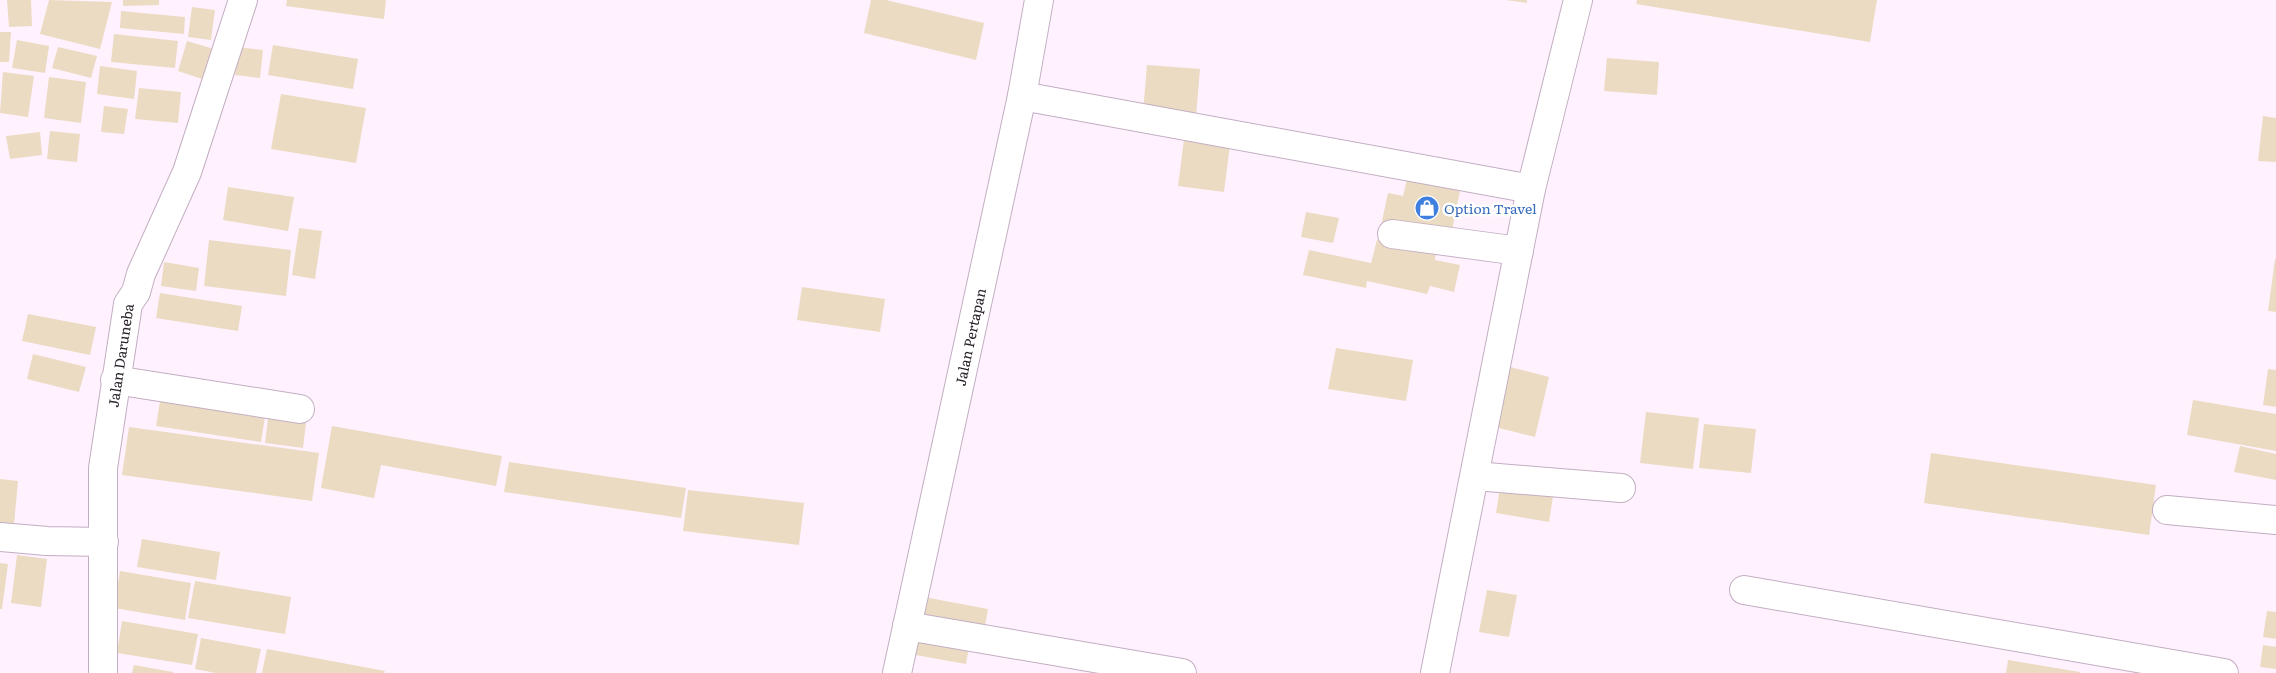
<svg xmlns="http://www.w3.org/2000/svg" width="2276" height="673" viewBox="0 0 2276 673" font-family="Literata,serif">
<style>
.building{fill:#ebdbc3}
.lines{fill:none;stroke-linecap:round;stroke-linejoin:round}
.minor-casing{stroke:#c3aec2;stroke-width:30}
.minor{stroke:#fff;stroke-width:28}
.labels{text-anchor:middle;dominant-baseline:central;stroke-width:5;stroke-linejoin:round;paint-order:stroke}
.shop-label{font-size:14px;fill:#366cbe;stroke:#fff;text-anchor:start}
.street-label{font-size:14px;fill:#292129;stroke:#fff}
</style>
<rect width="100%" height="100%" fill="#fff1fe"/>
<g class="building">
<polygon points="7,0 31,0 32,26 9,27"/>
<polygon points="49,0 112,2 100,49 40,34"/>
<polygon points="123,0 159,0 159,5 123,6"/>
<polygon points="287,0 386,0 384,19 286,6"/>
<polygon points="871,0 886,0 984,23 976,60 864,33"/>
<polygon points="1506,0 1527,0 1527,3"/>
<polygon points="1637,0 1877,0 1870,42 1636,4"/>
<polygon points="192,7 215,10 211,40 188,37"/>
<polygon points="121,11 185,17 184,34 120,28"/>
<polygon points="0,32 11,32 9,62 0,62"/>
<polygon points="114,34 178,41 175,68 111,62"/>
<polygon points="17,40 49,46 45,73 12,68"/>
<polygon points="187,41 214,49 205,80 178,71"/>
<polygon points="273,45 358,59 353,89 268,75"/>
<polygon points="58,47 97,56 91,78 52,68"/>
<polygon points="238,47 263,50 260,78 235,75"/>
<polygon points="1607,58 1659,62 1657,95 1604,91"/>
<polygon points="1147,65 1200,69 1196,116 1143,112"/>
<polygon points="100,66 137,71 134,99 97,94"/>
<polygon points="3,72 34,76 28,117 0,113"/>
<polygon points="49,77 86,82 81,123 44,118"/>
<polygon points="139,88 181,92 178,123 135,119"/>
<polygon points="281,94 366,108 356,163 271,149"/>
<polygon points="104,106 128,109 124,134 101,132"/>
<polygon points="2263,116 2276,118 2276,162 2258,161"/>
<polygon points="50,131 80,134 77,162 47,159"/>
<polygon points="40,132 42,155 10,159 6,136"/>
<polygon points="1184,139 1230,145 1224,192 1178,186"/>
<polygon points="1408,175 1461,186 1450,240 1381,226 1388,193 1403,196"/>
<polygon points="228,187 294,197 288,231 223,220"/>
<polygon points="1306,212 1339,218 1333,243 1301,237"/>
<polygon points="299,228 322,231 315,279 292,275"/>
<polygon points="209,240 291,250 286,296 204,286"/>
<polygon points="1377,240 1436,253 1435,260 1460,265 1454,292 1430,286 1427,294 1367,281 1366,288 1303,275 1309,250 1371,263"/>
<polygon points="2275,259 2276,259 2276,312 2268,311"/>
<polygon points="164,262 199,268 196,291 161,286"/>
<polygon points="802,287 885,299 880,332 797,320"/>
<polygon points="160,293 242,306 238,331 156,318"/>
<polygon points="28,314 96,327 90,355 22,341"/>
<polygon points="1336,348 1413,360 1406,401 1328,389"/>
<polygon points="33,354 86,367 79,392 27,379"/>
<polygon points="1510,367 1549,377 1535,437 1495,427"/>
<polygon points="2268,369 2276,370 2276,407 2263,405"/>
<polygon points="2193,400 2276,414 2276,451 2187,435"/>
<polygon points="160,401 265,417 261,442 156,426"/>
<polygon points="1646,412 1699,418 1693,469 1640,463"/>
<polygon points="268,418 306,423 303,448 265,443"/>
<polygon points="1704,424 1756,429 1751,473 1699,468"/>
<polygon points="332,426 502,456 496,486 381,465 374,498 321,488"/>
<polygon points="129,427 319,453 312,501 122,475"/>
<polygon points="2240,446 2276,454 2276,480 2234,472"/>
<polygon points="1931,453 2156,485 2149,535 1924,503"/>
<polygon points="509,462 686,488 681,518 504,492"/>
<polygon points="0,479 18,481 14,524 0,522"/>
<polygon points="1501,482 1554,490 1549,522 1496,513"/>
<polygon points="688,490 804,503 799,545 683,531"/>
<polygon points="142,539 220,552 216,580 137,567"/>
<polygon points="17,555 47,559 41,607 11,603"/>
<polygon points="0,563 8,564 2,609 0,609"/>
<polygon points="120,571 191,583 185,620 114,608"/>
<polygon points="195,581 291,597 285,634 188,618"/>
<polygon points="1487,590 1517,595 1509,637 1479,632"/>
<polygon points="924,597 988,609 984,632 919,621"/>
<polygon points="2267,611 2276,612 2276,639 2263,637"/>
<polygon points="122,621 198,634 192,665 117,653"/>
<polygon points="914,632 970,642 966,664 910,654"/>
<polygon points="201,638 261,649 256,673 216,673 195,669"/>
<polygon points="2263,645 2276,647 2276,669 2260,667"/>
<polygon points="267,649 385,671 384,673 262,673"/>
<polygon points="2008,660 2080,672 2080,673 2006,673"/>
<polygon points="134,665 173,672 173,673 132,673"/>
</g>
<g class="lines">
<defs>
<g id="minor">
<polyline points="1022,96 1531,189"/>
<polyline points="1392,234 1519,251"/>
<polyline points="115,380 300,409"/>
<polyline points="1475,476 1621,488"/>
<polyline points="2167,510 2276,520"/>
<polyline points="0,537 47,541 104,542"/>
<polyline points="1744,590 2224,673"/>
<polyline points="907,626 1182,673"/>
<path id="s1" d="M 103,673 L 103,468 L 128,304 L 136,292 L 141,274 L 187,172 L 243,0"/>
<path id="s2" d="M 897,673 L 1022,96 L 1039,0"/>
<polyline points="1435,673 1531,189 1578,0"/>
</g>
</defs>
<use href="#minor" class="minor-casing"/>
<use href="#minor" class="minor"/>
</g>
<defs>
<symbol id="shop-disc" viewBox="-11 -11 22 22"><circle r="9.5" fill="#3f7fe0" stroke="#fff"/><path d="M-5-2.5h2.3a2.7 3.5 0 0 1 5.4 0H5L5.5 6h-11ZM-1.5-2.5h3a1.5 2.3 0 0 0-3 0Z" fill="#fff"/></symbol>
</defs>
<g fill-rule="evenodd">
<use href="#shop-disc" x="1413" y="194" width="28" height="28"/>
</g>
<g class="labels">
<g class="shop-label">
<text x="1444" y="208">Option Travel</text>
</g>
<g class="street-label">
<text stroke="none"><textPath href="#s2" startOffset="344">Jalan Pertapan</textPath></text>
<text stroke="none"><textPath href="#s1" startOffset="319">Jalan Daruneba</textPath></text>
</g>
</g>
</svg>
